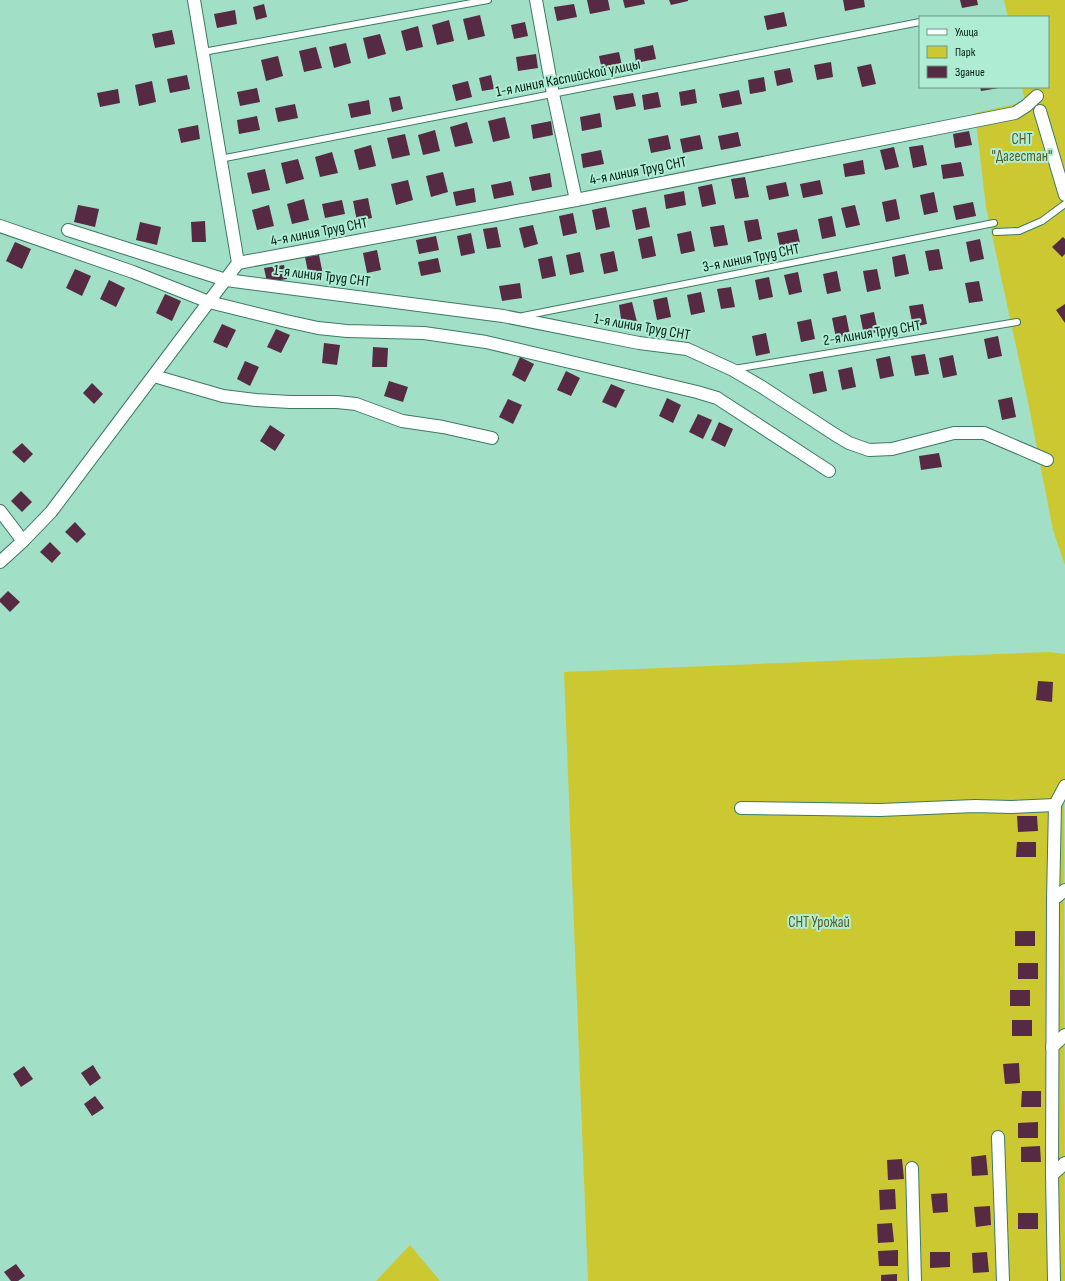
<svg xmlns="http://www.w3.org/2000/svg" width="1065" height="1281" viewBox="0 0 1065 1281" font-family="'Sofia Sans Condensed',sans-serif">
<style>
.green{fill:#ccc832}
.building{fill:#562a42}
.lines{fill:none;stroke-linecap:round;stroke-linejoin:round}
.service-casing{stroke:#3d7a64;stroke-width:8}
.minor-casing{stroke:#3d7a64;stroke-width:14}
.service{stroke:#fff;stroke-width:6}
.minor{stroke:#fff;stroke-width:12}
.labels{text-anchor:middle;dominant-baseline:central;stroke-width:4;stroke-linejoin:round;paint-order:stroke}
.street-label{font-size:15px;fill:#031c14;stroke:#aeedd3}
.park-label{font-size:15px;fill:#5c5b20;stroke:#aeedd3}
</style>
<rect width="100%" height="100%" fill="#a1dfc6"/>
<g class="green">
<polygon points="1004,0 1065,0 1065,565 1053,530 1028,402 986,207 975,113 1025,102 1022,87 1048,87 1048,17 1008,17"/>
<polygon points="1049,652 1065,654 1065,787 1064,805 1065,1281 588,1281 564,672"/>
<polygon points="410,1245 440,1281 376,1281"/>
</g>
<g class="building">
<polygon points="587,0 608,0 610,10 590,14"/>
<polygon points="623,0 644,0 645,4 625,8"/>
<polygon points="669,0 688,0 688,1 671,5"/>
<polygon points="843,0 864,0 865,7 845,11"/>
<polygon points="960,0 977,0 978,5 962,8"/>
<polygon points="264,4 267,17 256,20 253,7"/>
<polygon points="574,4 577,17 557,21 554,7"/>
<polygon points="235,10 237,24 217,28 214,14"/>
<polygon points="784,12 787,26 767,30 764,16"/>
<polygon points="480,15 485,36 468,40 463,19"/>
<polygon points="449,20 454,41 437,45 432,25"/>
<polygon points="525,22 528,36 514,39 511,25"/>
<polygon points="418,26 423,47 406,51 401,31"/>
<polygon points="172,30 175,44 155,48 152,34"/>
<polygon points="380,34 386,54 368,59 363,38"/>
<polygon points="346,43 351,63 334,68 329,47"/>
<polygon points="653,45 656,59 636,63 634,49"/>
<polygon points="316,47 322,68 304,72 299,51"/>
<polygon points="619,52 622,66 602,70 599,56"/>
<polygon points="536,54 538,68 518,71 516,57"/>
<polygon points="278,56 283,76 266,81 261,60"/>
<polygon points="831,62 833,77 817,80 814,65"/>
<polygon points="871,64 876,84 862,87 857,67"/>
<polygon points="790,68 793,82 777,86 774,71"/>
<polygon points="187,75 190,89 170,93 167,79"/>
<polygon points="491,75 494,89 482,91 479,78"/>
<polygon points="764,77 766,91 750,94 748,80"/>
<polygon points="152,81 156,102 139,106 135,85"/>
<polygon points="468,81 472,97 456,101 452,85"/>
<polygon points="980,87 999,87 999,88 981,91"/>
<polygon points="257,88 260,102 240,106 237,92"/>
<polygon points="118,89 120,103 100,107 97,93"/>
<polygon points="695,89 697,103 681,106 679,92"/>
<polygon points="739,90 742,104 722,108 719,94"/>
<polygon points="658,92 661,107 644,110 642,95"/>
<polygon points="633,93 636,106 616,110 613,96"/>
<polygon points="400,96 403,109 392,112 389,98"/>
<polygon points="369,100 371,114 351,118 348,104"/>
<polygon points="295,104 298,118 278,122 275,108"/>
<polygon points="600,113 602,127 582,131 580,117"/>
<polygon points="257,116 260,130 239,134 237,120"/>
<polygon points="505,117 510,138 493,142 488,121"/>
<polygon points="551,121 553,135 533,139 531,125"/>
<polygon points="467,122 473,143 455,147 450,127"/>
<polygon points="198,125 200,139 181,143 178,129"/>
<polygon points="435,130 440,151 423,155 418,135"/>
<polygon points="969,131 972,145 955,148 953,134"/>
<polygon points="738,132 741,146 721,150 718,136"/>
<polygon points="405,134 410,155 392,159 387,138"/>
<polygon points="668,135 671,149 651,153 648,139"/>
<polygon points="700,135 703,149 683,153 680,139"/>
<polygon points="371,145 376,166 359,170 354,150"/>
<polygon points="923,145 927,165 913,168 909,147"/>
<polygon points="894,147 899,167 885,170 880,150"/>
<polygon points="601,150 604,164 583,168 581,154"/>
<polygon points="332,152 338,173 320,177 315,157"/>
<polygon points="298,159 304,179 286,184 281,163"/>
<polygon points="863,160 865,174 845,177 843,164"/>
<polygon points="961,162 964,176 943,179 941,165"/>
<polygon points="265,169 270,190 252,194 247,173"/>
<polygon points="443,172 448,192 431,197 426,176"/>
<polygon points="550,173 552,187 532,191 529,177"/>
<polygon points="745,177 749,197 735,199 731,179"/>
<polygon points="408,180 413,200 396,205 391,184"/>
<polygon points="820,180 823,194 803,198 800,184"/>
<polygon points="511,181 514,195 494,199 491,185"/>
<polygon points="786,182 789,196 769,200 766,186"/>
<polygon points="712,184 716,204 702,207 698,187"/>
<polygon points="474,188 476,202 456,206 453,192"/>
<polygon points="684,191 686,205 666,209 664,195"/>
<polygon points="934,192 938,212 924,215 920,195"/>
<polygon points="368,198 372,218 357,221 353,201"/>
<polygon points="304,199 309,220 292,224 287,204"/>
<polygon points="896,199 900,219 886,222 882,202"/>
<polygon points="342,200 345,214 325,218 322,204"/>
<polygon points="973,202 976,216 956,220 953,206"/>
<polygon points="78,205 99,209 95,227 74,222"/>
<polygon points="269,205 274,226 257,230 252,210"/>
<polygon points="855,205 860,225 846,228 841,208"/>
<polygon points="606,207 610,227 596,230 592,210"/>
<polygon points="646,207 650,227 636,230 632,210"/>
<polygon points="573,213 577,233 563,236 559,216"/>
<polygon points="832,216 836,236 822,239 818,219"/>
<polygon points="758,219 762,239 748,242 744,221"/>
<polygon points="205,221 206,242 192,242 191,222"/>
<polygon points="140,222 161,227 157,245 136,240"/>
<polygon points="533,225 538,244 524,248 519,228"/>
<polygon points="724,225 728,245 714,247 710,227"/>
<polygon points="497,227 501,247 487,249 483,229"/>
<polygon points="797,229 800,243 780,247 777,233"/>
<polygon points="691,231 695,251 681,254 677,234"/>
<polygon points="471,233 475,253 461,256 457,236"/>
<polygon points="436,236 439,250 419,254 416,240"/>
<polygon points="652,236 656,256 642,259 638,239"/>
<polygon points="1063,237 1065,239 1065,254 1062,257 1052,247"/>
<polygon points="980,239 984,259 970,262 966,242"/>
<polygon points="15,242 31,249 22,269 6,261"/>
<polygon points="939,249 943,269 929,271 925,251"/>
<polygon points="377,250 381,270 367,273 363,253"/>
<polygon points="614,251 618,271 604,274 600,254"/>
<polygon points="580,252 584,272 570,275 566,255"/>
<polygon points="905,254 909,274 895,277 892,257"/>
<polygon points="319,255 323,275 309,277 305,257"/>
<polygon points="552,256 556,276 542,279 538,259"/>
<polygon points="438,258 441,272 421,276 418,262"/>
<polygon points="284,265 287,279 267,282 264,268"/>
<polygon points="75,269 91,276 82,296 66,288"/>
<polygon points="877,269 881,289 867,292 863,271"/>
<polygon points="837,271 841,291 827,294 823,274"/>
<polygon points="798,272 802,292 789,295 784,275"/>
<polygon points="769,277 773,297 759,300 755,280"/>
<polygon points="109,280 125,288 116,307 100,299"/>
<polygon points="979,281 983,301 969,303 965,283"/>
<polygon points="520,283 522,298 502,301 499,286"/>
<polygon points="731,287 735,307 721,309 717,289"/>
<polygon points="701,292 705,312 691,315 687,295"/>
<polygon points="165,294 181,301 172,321 156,313"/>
<polygon points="667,297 671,317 657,320 653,300"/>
<polygon points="632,302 637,322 622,325 619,305"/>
<polygon points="923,304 927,324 913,327 909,306"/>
<polygon points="1065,304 1065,323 1056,310"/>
<polygon points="874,312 878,332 864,335 860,315"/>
<polygon points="846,315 850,335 836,338 832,318"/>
<polygon points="811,319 815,339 801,342 797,322"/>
<polygon points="222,324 236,330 227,348 213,342"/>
<polygon points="276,329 290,335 281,353 267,347"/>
<polygon points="766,333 770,353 756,356 752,336"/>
<polygon points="998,336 1002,356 988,359 984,339"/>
<polygon points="324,343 340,345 337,365 322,363"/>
<polygon points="373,347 388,348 387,367 372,367"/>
<polygon points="925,354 929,374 915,376 911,356"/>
<polygon points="953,355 957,375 943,378 939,358"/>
<polygon points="890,356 894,376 880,379 876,359"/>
<polygon points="520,357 534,364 525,382 512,375"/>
<polygon points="245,361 259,367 250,386 237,379"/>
<polygon points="852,367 856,387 842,390 838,370"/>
<polygon points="566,371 580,378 571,396 557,390"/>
<polygon points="823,371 827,391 813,394 809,374"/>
<polygon points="389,381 408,387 403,402 384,396"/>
<polygon points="92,383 103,394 94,404 83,393"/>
<polygon points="611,384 625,390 616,408 602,402"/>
<polygon points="1012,397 1016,417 1002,420 998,400"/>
<polygon points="667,398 681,405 673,423 659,416"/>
<polygon points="508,399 522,405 513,424 499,417"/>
<polygon points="698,414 712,420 703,439 689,432"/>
<polygon points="719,422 733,429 725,447 711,440"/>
<polygon points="270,425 285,435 275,451 260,441"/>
<polygon points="22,443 33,454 24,463 12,452"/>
<polygon points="939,453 942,467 921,470 919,456"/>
<polygon points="21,491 32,502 22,512 11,501"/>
<polygon points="75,522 86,534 77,543 65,532"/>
<polygon points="50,542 61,553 52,563 40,552"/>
<polygon points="8,591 20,602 10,612 0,602 0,599"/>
<polygon points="1038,681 1053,682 1052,702 1036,700"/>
<polygon points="1017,816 1037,816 1038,831 1018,832"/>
<polygon points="1017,842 1036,842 1036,857 1016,857"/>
<rect x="1015" y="931" width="20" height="15"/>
<rect x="1018" y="963" width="20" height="16"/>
<rect x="1010" y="990" width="20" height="16"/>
<rect x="1012" y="1020" width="20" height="16"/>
<polygon points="1019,1063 1020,1083 1005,1084 1003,1064"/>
<polygon points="93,1065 101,1078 90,1086 81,1073"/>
<polygon points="24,1066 33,1079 21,1087 13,1074"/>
<polygon points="1022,1091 1041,1091 1041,1107 1021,1107"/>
<polygon points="95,1096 104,1108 92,1116 84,1104"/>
<polygon points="1038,1122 1038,1138 1018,1138 1018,1123"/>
<polygon points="1040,1146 1041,1162 1021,1162 1021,1147"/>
<polygon points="986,1155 988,1175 972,1176 971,1157"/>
<polygon points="902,1159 904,1179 888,1180 887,1160"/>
<polygon points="895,1189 896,1209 880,1210 879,1190"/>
<polygon points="947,1193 948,1212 933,1213 931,1194"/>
<polygon points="990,1206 991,1225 976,1227 974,1207"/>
<rect x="1018" y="1213" width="20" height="16"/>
<polygon points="892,1223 894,1242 878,1243 877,1224"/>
<polygon points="898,1250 898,1266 879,1266 878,1251"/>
<polygon points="930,1252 950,1252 950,1267 930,1268"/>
<polygon points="987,1252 989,1272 973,1273 972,1253"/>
<polygon points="16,1264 25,1276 18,1281 11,1281 4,1272"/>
<polygon points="897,1274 897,1281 881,1281 881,1275"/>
</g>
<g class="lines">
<defs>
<g id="service">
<polyline points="203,52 488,0"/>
<polyline points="220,159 920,22"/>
<polyline points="996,232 1019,231 1042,221 1065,204"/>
<polyline points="523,316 994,223"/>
<polyline points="734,369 1017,322"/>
</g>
<g id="minor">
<polyline points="536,0 553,94 576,200"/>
<polyline points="1040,111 1065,195"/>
<polyline points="0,226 133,272 209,302 286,321 318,328 347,331 424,333 486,342 697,392 717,398 829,471"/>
<polyline points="68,230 226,280 503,316 639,343 687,349 733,370 762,387 834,434 849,443 869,450 892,449 954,433 984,433 1047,460"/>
<polyline points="238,263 576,200 1015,113 1026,106 1037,96"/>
<polyline points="154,376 223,396 256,400 290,402 337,402 356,404 402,421 443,427 492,438"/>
<polyline points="0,511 23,541"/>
<polyline points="0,562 23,541 51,512 238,263 194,0"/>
<polyline points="741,808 880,810 975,806 1011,807 1055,805"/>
<polyline points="1053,900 1065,890"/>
<polyline points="1052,1047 1065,1035"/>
<polyline points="998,1137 1003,1281"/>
<polyline points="912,1168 915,1281"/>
<polyline points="1052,1175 1065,1163"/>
<polyline points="1054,1281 1052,1175 1053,900 1055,805 1065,786"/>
</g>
</defs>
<use href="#service" class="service-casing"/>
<use href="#minor" class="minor-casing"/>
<use href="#service" class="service"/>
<use href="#minor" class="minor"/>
</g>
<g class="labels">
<g class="street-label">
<text transform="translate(568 78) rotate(-11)">1-я линия Каспийской улицы</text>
<text transform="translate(638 171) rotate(-11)">4-я линия Труд СНТ</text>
<text transform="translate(319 232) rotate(-11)">4-я линия Труд СНТ</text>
<text transform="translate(751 258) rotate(-11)">3-я линия Труд СНТ</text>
<text transform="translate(322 276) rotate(7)">1-я линия Труд СНТ</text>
<text transform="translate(642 327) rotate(10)">1-я линия Труд СНТ</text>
<text transform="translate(872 333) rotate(-9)">2-я линия Труд СНТ</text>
</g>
<g class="park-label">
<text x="1022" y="139">СНТ<tspan x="1022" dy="17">"Дагестан"</tspan></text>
<text x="819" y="922">СНТ Урожай</text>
</g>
</g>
<rect x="919" y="16" width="130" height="72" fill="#aeedd3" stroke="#6a9987"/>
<rect x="927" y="29" width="20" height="6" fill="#ffffff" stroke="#6a9987"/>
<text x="955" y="36" font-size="12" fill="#031c14">Улица</text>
<rect x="927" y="46" width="20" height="12" fill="#ccc832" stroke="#6a9987"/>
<text x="955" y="56" font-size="12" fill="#031c14">Парк</text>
<rect x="927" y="66" width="20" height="12" fill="#562a42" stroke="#6a9987"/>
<text x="955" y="76" font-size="12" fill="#031c14">Здание</text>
</svg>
